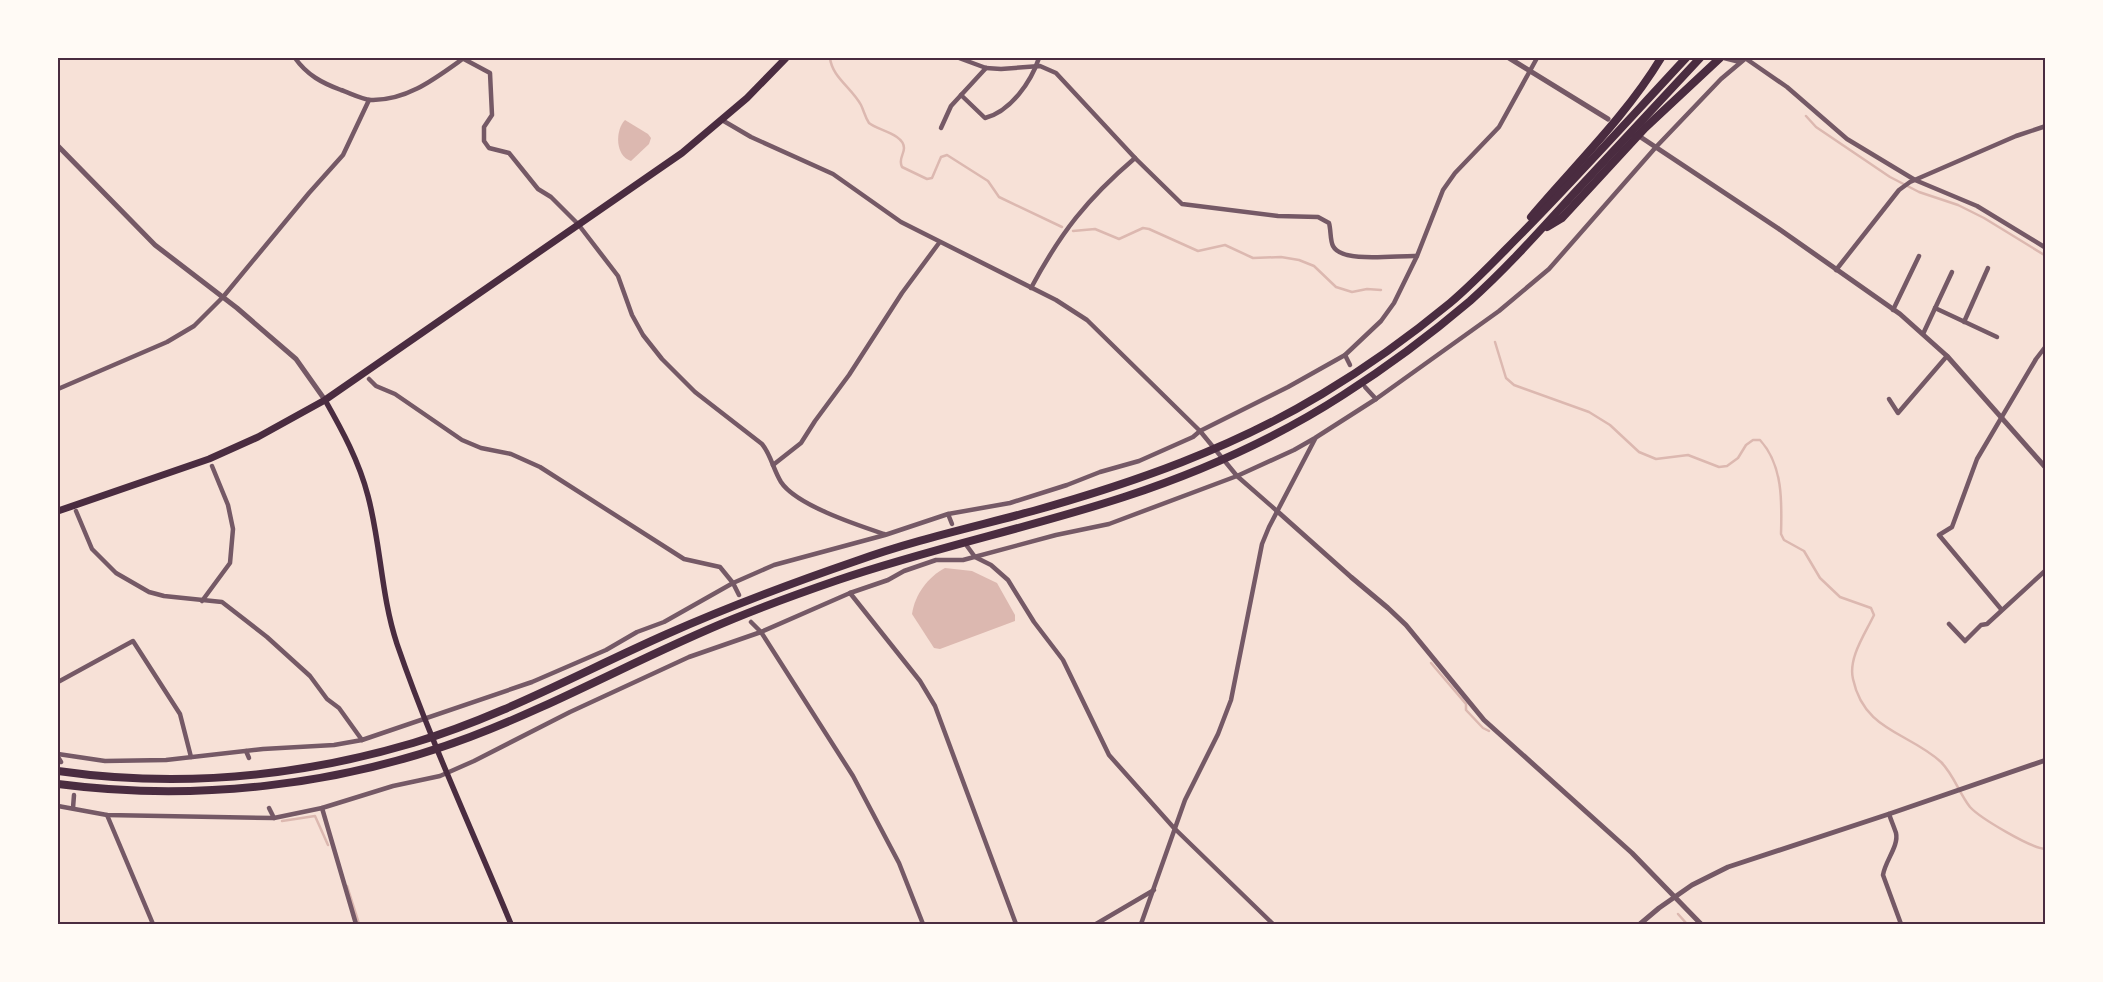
<svg xmlns="http://www.w3.org/2000/svg" width="2103" height="982" viewBox="0 0 2103 982" font-family="Barlow,sans-serif">
<style>
.water{fill:#dcb8b0}
.lines{fill:none;stroke-linecap:round;stroke-linejoin:round}
.stream{stroke:#dcb8b0;stroke-width:2.5}
.minor{stroke:#755966;stroke-width:4.5}
.tertiary{stroke:#755966;stroke-width:5}
.secondary{stroke:#4a2c40;stroke-width:5.5}
.trunk{stroke:#4a2c40;stroke-width:7}
.motorway{stroke:#4a2c40;stroke-width:8}
.neatline{fill:none;stroke:#4a2c40;stroke-width:2}
</style>
<rect width="100%" height="100%" fill="#f7e1d7"/>
<g class="water">
<path d="M 625,120 L 648,134 L 651,138 L 649,144 L 631,161 C 615,156 615,130 625,120 Z"/>
<path d="M 945,568 L 972,571 L 997,583 L 1015,615 L 1015,621 L 940,649 L 934,648 L 912,614 C 915,594 928,577 945,568 Z"/>
</g>
<g class="lines">
<g class="stream">
<path d="M 830,58 C 832,77 852,88 861,105 C 864,111 865,117 869,123 C 877,130 904,134 904,148 C 904,155 898,159 902,167 L 927,179 L 932,178 L 941,157 L 947,155 L 988,181 L 999,197 L 1062,227"/>
<polyline points="1806,116 1816,127 1890,177 1919,192 1958,205 1984,218 2046,256"/>
<polyline points="1073,231 1095,229 1119,239 1143,228 1149,229 1198,251 1225,245 1253,258 1281,257 1299,260 1314,266 1336,287 1352,292 1367,289 1381,290"/>
<path d="M 1495,342 L 1506,378 L 1514,385 L 1589,412 L 1610,425 L 1639,452 L 1656,459 L 1688,455 L 1719,467 L 1727,466 L 1738,458 L 1746,445 L 1753,440 L 1760,440 C 1783,465 1782,502 1781,534 L 1784,540 L 1804,551 L 1820,578 L 1840,597 L 1871,608 L 1874,615 C 1865,634 1848,658 1853,679 C 1864,731 1908,732 1941,762 C 1954,775 1959,793 1970,807 C 1980,818 2032,849 2046,849"/>
<polyline points="1431,663 1466,704 1466,710 1483,728 1489,731"/>
<polyline points="282,821 315,816 328,845"/>
<polyline points="347,886 359,924"/>
<polyline points="1678,914 1687,924"/>
</g>
<g class="minor">
<path d="M 295,58 C 307,75 322,83 341,90 C 350,93 361,99 371,100 C 407,101 436,78 464,58"/>
<path d="M 462,58 L 490,73 L 492,115 L 484,127 L 484,141 L 489,148 L 509,153 L 538,189 L 551,197 L 578,224 L 618,276 L 632,315 L 643,335 L 662,359 L 695,392 L 762,444 C 771,455 773,469 781,482 C 796,505 857,525 884,534"/>
<path d="M 959,58 L 986,68 L 1001,69 L 1040,66 L 1056,73 L 1135,158 L 1182,204 L 1278,216 L 1318,217 L 1329,223 C 1331,230 1330,240 1333,246 C 1342,264 1398,255 1417,256"/>
<polyline points="1724,58 1740,62"/>
<polyline points="1745,58 1787,87 1847,139 1915,180 1977,206 2046,248"/>
<path d="M 961,95 L 985,118 C 1011,111 1031,82 1039,58"/>
<polyline points="722,120 751,137 833,174 901,222 1056,300 1087,320 1200,431 1237,476 1277,511"/>
<polyline points="941,128 951,106 986,68"/>
<polyline points="1836,270 1899,190 1910,182 2016,136 2046,126"/>
<path d="M 1031,288 C 1061,232 1087,199 1135,158"/>
<polyline points="1935,308 1997,337"/>
<polyline points="1893,310 1919,256"/>
<polyline points="1964,322 1988,268"/>
<polyline points="1923,334 1952,272"/>
<polyline points="1345,355 1350,365"/>
<polyline points="369,379 376,386 395,394 462,440 481,448 511,454 540,467 684,559 720,567 733,583 739,595"/>
<polyline points="1365,387 1376,399"/>
<polyline points="58,389 167,342 194,326 223,297 309,193 343,155 369,100"/>
<polyline points="1889,399 1898,413 1947,356"/>
<polyline points="773,465 801,443 815,421 849,375 902,293 939,243"/>
<polyline points="76,511 92,549 116,573 149,592 164,596 222,602 267,637 310,676 327,699 339,708 362,740"/>
<polyline points="948,514 952,524"/>
<polyline points="967,546 975,557 991,565 1008,580 1034,622 1063,660 1109,755 1174,828 1273,924"/>
<polyline points="850,593 920,681 935,706 1016,924"/>
<polyline points="202,601 230,563 233,529 228,505 212,466"/>
<polyline points="2001,609 1939,535 1952,527 1977,459 2036,359 2046,346"/>
<polyline points="751,622 761,632 853,776 899,863 923,924"/>
<polyline points="1949,624 1965,641 1981,625 1987,624 2046,570"/>
<polyline points="58,682 133,641 180,714 191,757"/>
<polyline points="246,751 249,758"/>
<polyline points="58,754 105,761 166,760 263,749 334,745 362,740 532,682 606,650 637,632 664,622 733,583 774,565 885,535 948,514 1010,503 1067,485 1100,472 1139,461 1193,437 1200,431 1288,387 1345,355 1381,321 1394,303 1417,256 1443,190 1455,173 1499,127 1537,58"/>
<polyline points="58,757 61,762"/>
<polyline points="58,806 107,815 274,818 322,808 393,786 440,776 474,761 570,712 689,657 761,632 850,593 888,580 904,571 936,560 963,560 1056,535 1109,524 1237,476 1294,450 1315,438 1376,399 1499,311 1549,269 1656,147 1721,79 1746,58"/>
<polyline points="73,808 74,795"/>
<polyline points="269,808 274,818"/>
<polyline points="322,808 356,924"/>
<path d="M 1889,814 C 1891,820 1894,827 1896,833 C 1899,846 1885,861 1883,875 L 1901,924"/>
<polyline points="107,815 153,924"/>
<polyline points="1096,924 1154,890"/>
<polyline points="1141,924 1185,800 1218,734 1231,700 1262,544 1269,527 1315,439"/>
</g>
<g class="tertiary">
<polyline points="1509,58 1608,119"/>
<polyline points="1642,138 1779,229 1900,314 1947,356 2046,468"/>
<polyline points="58,146 155,245 237,308 296,359 325,400"/>
<polyline points="1277,511 1351,577 1388,608 1406,625 1484,720 1632,853 1701,924"/>
<polyline points="1640,924 1659,908 1692,885 1728,867 1889,814 2046,760"/>
</g>
<path class="secondary" d="M 325,400 C 342,430 359,461 368,496 C 381,545 381,596 397,644 C 430,740 473,832 511,924"/>
<polyline class="trunk" points="58,511 209,459 258,437 325,400 682,153 747,98 786,58"/>
<g class="motorway">
<path d="M 1531,217 C 1575,165 1626,116 1661,58"/>
<polyline points="1547,227 1562,218 1645,128 1720,58"/>
<path d="M 58,771 C 177,788 298,777 413,743 C 501,717 583,671 667,634 C 728,607 792,583 856,561 C 914,540 974,527 1033,511 C 1133,483 1233,448 1322,394 C 1367,367 1410,336 1450,303 C 1476,281 1499,256 1523,232 C 1579,175 1632,116 1686,58"/>
<path d="M 58,784 C 195,802 340,786 470,737 C 560,703 644,655 733,619 C 767,605 803,592 838,580 C 932,548 1029,528 1124,497 C 1200,472 1275,439 1343,395 C 1387,367 1430,335 1470,301 C 1509,266 1544,226 1580,187 C 1620,144 1660,101 1700,58"/>
</g>
</g>
<rect width="2103" height="982" fill="none" stroke="#fffaf5" stroke-width="118"/>
<rect x="59" y="59" width="1985" height="864" class="neatline"/>
</svg>
